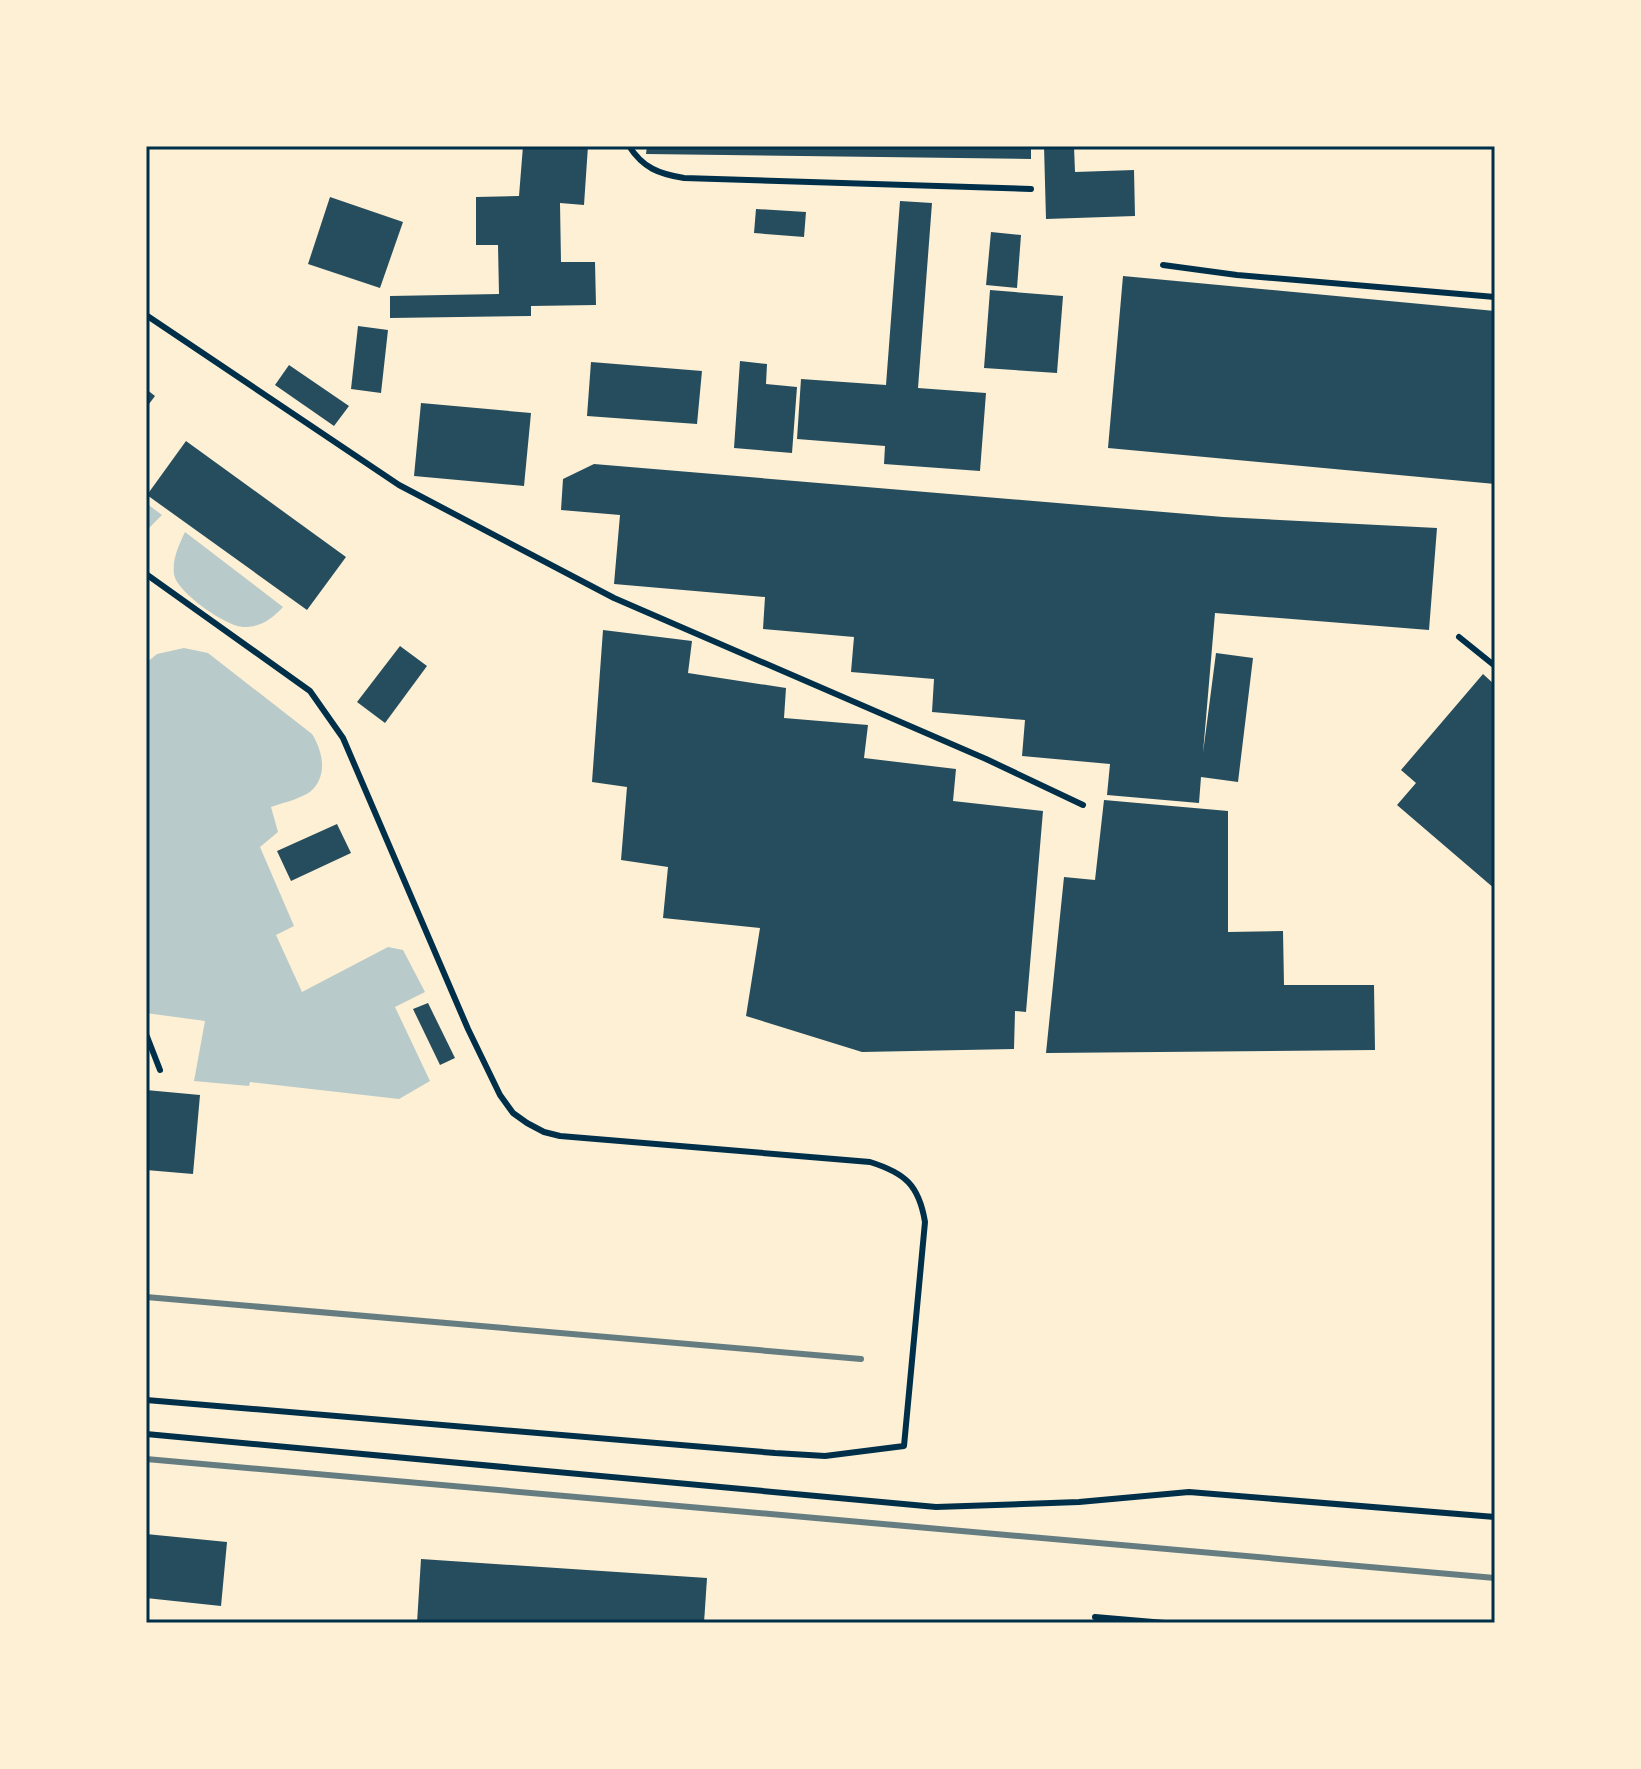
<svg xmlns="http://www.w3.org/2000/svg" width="1641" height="1769" viewBox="0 0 1641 1769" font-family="Ubuntu,sans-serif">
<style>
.green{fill:#b9caca}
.building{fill:#264d5e}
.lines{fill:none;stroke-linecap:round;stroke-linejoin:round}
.service{stroke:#003049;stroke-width:6}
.rail{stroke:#657d81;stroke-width:6}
.neatline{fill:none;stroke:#003049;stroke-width:3}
</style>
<rect width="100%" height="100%" fill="#fdf0d5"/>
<g class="green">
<polygon points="146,503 162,515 146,531"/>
<path d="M 185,532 L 283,607 C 273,618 261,627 245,627 C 228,628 176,592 174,574 C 172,559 179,545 185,532 Z"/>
<path d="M 184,648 L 208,653 L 312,734 C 322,750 328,773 313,789 C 305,798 282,803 271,807 L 278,832 L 260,847 L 294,926 L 276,935 L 302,992 L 388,947 L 403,950 L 425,992 L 395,1007 L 430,1081 L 399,1099 L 250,1082 L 249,1086 L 194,1081 L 205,1021 L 146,1013 L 146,663 L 157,654 Z"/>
</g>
<g class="building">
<polygon points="523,146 588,146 584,205 560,203 561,262 595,262 596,305 531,306 531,316 390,318 390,296 499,294 498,245 476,245 476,197 519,196"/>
<polygon points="647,146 1031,146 1031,159 646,154"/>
<polygon points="1044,146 1074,146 1075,172 1134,170 1135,216 1046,219"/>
<polygon points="330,197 403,222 380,288 308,264"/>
<polygon points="900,201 932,203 918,388 986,393 980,471 884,464 885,446 797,439 801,379 886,385"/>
<polygon points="756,209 806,212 804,237 754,233"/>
<polygon points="991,232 1021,235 1017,288 986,285"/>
<polygon points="1123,276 1495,311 1495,484 1108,448"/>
<polygon points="990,290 1063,296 1057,373 984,368"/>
<polygon points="358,326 388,330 381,393 351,389"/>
<polygon points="740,361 767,364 766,384 797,387 792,453 734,448"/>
<polygon points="591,362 702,371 697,424 587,416"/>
<polygon points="289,365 349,406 334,426 275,385"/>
<polygon points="146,389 155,396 146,408"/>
<polygon points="421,403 531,413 524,486 414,476"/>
<polygon points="186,441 346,557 307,610 147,495"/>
<polygon points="594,464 1223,517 1437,528 1429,630 1215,613 1203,753 1216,653 1253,658 1238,782 1201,777 1199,803 1107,795 1110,764 1022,756 1025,720 932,712 934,679 851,672 854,637 763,629 765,597 614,584 620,515 561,510 563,479"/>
<polygon points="603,630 692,641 688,673 786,688 784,718 868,725 864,758 956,769 953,801 1043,811 1026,1012 1015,1011 1014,1049 862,1052 746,1016 760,928 663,918 668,867 621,860 627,787 592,782"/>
<polygon points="400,646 427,666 385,723 357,702"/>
<polygon points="1483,674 1495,685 1495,889 1397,805 1416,783 1401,770"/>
<polygon points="1104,800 1228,811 1228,932 1283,931 1284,985 1374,985 1375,1050 1046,1053 1064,877 1095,880"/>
<polygon points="337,824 351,853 291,881 277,851"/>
<polygon points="428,1003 455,1058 440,1065 413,1009"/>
<polygon points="146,1090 200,1095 193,1174 146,1170"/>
<polygon points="146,1534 227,1542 221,1606 146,1598"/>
<polygon points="421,1559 707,1578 704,1623 417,1623"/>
</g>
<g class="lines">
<g class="service">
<path d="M 629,146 C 643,168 659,174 684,178 L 1031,189"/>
<polyline points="1163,265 1237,275 1495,297"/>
<polyline points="146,315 399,485 614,598 986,759 1083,805"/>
<path d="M 146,574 L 310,691 L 343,738 L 468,1029 L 500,1095 L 513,1113 L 527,1123 L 544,1132 L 560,1136 L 870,1162 C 905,1173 919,1185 925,1222 L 904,1446 L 825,1456 L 775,1453 L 146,1400"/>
<polyline points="1459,637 1495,666"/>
<polyline points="146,1034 160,1070"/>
<polyline points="146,1434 936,1507 1079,1502 1189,1492 1495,1517"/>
<polyline points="1095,1617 1165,1623"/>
</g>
<g class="rail">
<polyline points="146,1297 861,1359"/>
<polyline points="146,1459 1495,1578"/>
</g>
</g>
<rect width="1641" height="1769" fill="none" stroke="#fdf0d5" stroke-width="296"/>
<rect x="148" y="148" width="1345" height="1473" class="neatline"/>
</svg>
